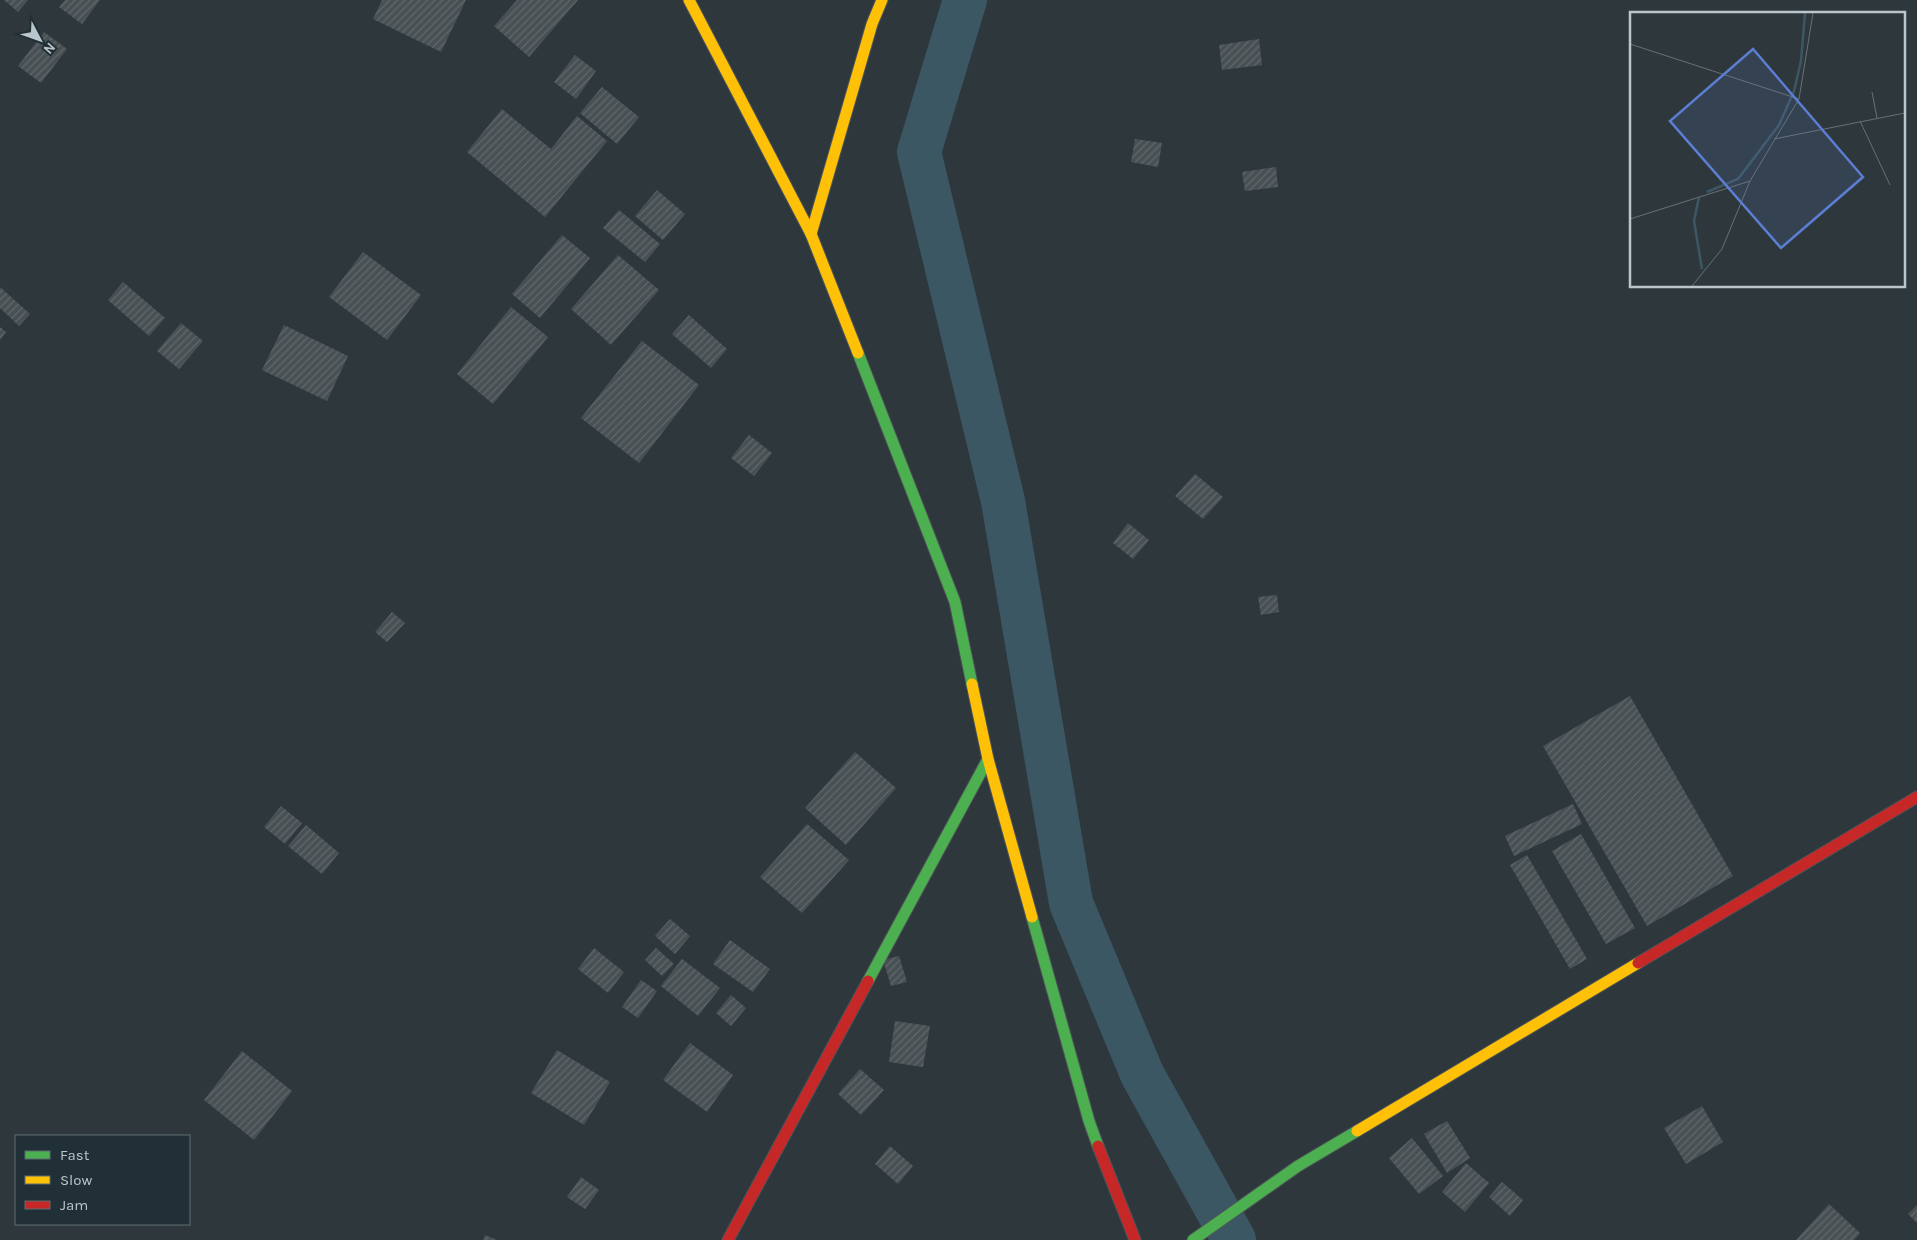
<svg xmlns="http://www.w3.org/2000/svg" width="1917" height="1240" viewBox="0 0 1917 1240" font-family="Karla,sans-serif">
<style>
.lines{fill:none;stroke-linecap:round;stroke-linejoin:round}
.canal{stroke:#3c5764;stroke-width:44}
.building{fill:url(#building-hatch)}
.fast-casing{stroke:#4d5357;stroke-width:13}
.slow-casing{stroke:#4d5357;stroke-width:13}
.jam-casing{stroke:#4d5357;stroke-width:13}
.fast{stroke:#4caf50;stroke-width:11}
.slow{stroke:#ffc107;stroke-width:11}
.jam{stroke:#c62828;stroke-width:11}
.inset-river{fill:none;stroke:#3c5764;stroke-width:2.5}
.inset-road{fill:none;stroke:#667076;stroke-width:1}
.view{fill:#5c7ed3;fill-opacity:0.15;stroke:#5c7ed3;stroke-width:2.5}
.inset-edge{fill:none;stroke:#bac5cc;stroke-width:2.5}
</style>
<defs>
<pattern id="building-hatch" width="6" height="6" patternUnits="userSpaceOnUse" patternTransform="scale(1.25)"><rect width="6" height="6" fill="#485053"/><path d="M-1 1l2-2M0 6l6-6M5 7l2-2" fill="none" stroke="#60686b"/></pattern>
</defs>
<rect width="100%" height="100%" fill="#2e383c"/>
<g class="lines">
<polyline class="canal" points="965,0 919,152 1003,501 1071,903 1142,1074 1234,1240"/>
</g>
<g class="building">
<polygon points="4,0 28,0 18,12"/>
<polygon points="65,0 100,0 82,24 59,7"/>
<polygon points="382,0 466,0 441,52 373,19"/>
<polygon points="517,0 578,0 529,57 494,26"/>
<polygon points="44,32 67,49 41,83 18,66"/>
<polygon points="1259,39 1262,65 1222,70 1219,45"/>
<polygon points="575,55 596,71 576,99 554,82"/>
<polygon points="602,87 639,117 617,144 580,113"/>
<polygon points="502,109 551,149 577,116 607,141 545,217 467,152"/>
<polygon points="1135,139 1162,143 1158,167 1131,162"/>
<polygon points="1276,167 1278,187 1245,191 1242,172"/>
<polygon points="657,190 685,214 663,240 635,216"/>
<polygon points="619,210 660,244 645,262 603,228"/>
<polygon points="562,235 590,258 540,318 512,294"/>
<polygon points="363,252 421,295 387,340 329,297"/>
<polygon points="618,255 659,290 611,345 571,309"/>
<polygon points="123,282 165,318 149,336 108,300"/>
<polygon points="0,287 30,314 19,326 0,308"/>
<polygon points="511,307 548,337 493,404 457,374"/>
<polygon points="689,315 727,349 711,368 672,334"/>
<polygon points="181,323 203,341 179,369 157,351"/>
<polygon points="284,325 348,356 327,401 262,370"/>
<polygon points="0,327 6,332 0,340"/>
<polygon points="642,341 699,385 639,463 581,418"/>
<polygon points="749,435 772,453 754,476 731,458"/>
<polygon points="1195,474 1223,497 1203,519 1175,496"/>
<polygon points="1128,523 1149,540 1133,559 1113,543"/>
<polygon points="1277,595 1279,612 1261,615 1258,597"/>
<polygon points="392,612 405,623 387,642 375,632"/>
<polygon points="1630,696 1733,876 1647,926 1543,746"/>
<polygon points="855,752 896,788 846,845 805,808"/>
<polygon points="1573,804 1582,824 1514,856 1505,836"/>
<polygon points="281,806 302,823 285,844 264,827"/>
<polygon points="807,824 849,860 802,913 760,877"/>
<polygon points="306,825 339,853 322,874 288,846"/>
<polygon points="1581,834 1635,928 1606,944 1552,851"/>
<polygon points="1527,855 1587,959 1570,969 1510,865"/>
<polygon points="670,919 690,936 675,954 655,936"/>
<polygon points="730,940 770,969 753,992 713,964"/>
<polygon points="594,948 624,972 608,993 578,969"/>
<polygon points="656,948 674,964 662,976 645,960"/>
<polygon points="899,956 907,982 891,986 883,960"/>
<polygon points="682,959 720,988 698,1016 661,986"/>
<polygon points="641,980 657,991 638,1018 622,1007"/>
<polygon points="731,995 746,1008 731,1026 716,1013"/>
<polygon points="895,1021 930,1026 923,1067 889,1062"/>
<polygon points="690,1043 733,1075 707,1112 663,1080"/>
<polygon points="557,1050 610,1082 584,1125 531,1093"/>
<polygon points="242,1051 292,1091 254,1140 204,1100"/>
<polygon points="860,1069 884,1090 861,1115 838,1094"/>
<polygon points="1702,1106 1723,1142 1686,1164 1664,1128"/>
<polygon points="1447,1121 1470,1158 1447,1173 1424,1134"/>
<polygon points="1412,1138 1443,1176 1419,1194 1389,1158"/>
<polygon points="890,1146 913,1166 898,1184 875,1164"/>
<polygon points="1466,1163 1489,1183 1465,1212 1442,1192"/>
<polygon points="581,1177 599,1190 585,1209 567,1197"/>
<polygon points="1502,1182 1523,1200 1510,1216 1489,1197"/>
<polygon points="1829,1204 1860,1233 1854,1240 1796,1240"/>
<polygon points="1917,1205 1917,1223 1908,1214"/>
<polygon points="485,1235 497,1240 483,1240"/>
</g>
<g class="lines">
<defs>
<g id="fast">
<polyline points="858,353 955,602 972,684"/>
<polyline points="1032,917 1089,1121 1098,1146"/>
<polyline points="868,981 988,759"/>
<polyline points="1193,1240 1298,1166 1357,1131"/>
</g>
<g id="slow">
<polyline points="689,0 811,234 858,353"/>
<polyline points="811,234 872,24 882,0"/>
<polyline points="972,684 988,759 1032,917"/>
<polyline points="1357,1131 1638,963"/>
</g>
<g id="jam">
<polyline points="1638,963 1917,797"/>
<polyline points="1098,1146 1135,1240"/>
<polyline points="728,1240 868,981"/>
</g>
</defs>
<use href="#fast" class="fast-casing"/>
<use href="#slow" class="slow-casing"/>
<use href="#jam" class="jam-casing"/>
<use href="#fast" class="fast"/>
<use href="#slow" class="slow"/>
<use href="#jam" class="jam"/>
</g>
<g transform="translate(1630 12)">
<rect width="275" height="275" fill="#2e383c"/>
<path class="inset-river" d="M 77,180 L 108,167 L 149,113 L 164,79 L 171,49 L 175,1M 69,185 L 64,209 L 72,257"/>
<path class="inset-road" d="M 0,32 L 169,87M 242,80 L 247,106M 230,109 L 260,173M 144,127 L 275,101M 0,207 L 120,169 L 169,87 L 183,1M 62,274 L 92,237 L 120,169"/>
<path class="view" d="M 123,37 L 233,165 L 151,236 L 40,109 Z"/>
<rect width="275" height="275" class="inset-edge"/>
</g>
<rect x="15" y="1135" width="175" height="90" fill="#213037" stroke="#5e6c73"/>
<rect x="25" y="1151" width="25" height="8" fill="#4caf50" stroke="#5e6c73"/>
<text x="60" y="1160" font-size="15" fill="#bac5cc">Fast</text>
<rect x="25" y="1176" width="25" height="8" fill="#ffc107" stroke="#5e6c73"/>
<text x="60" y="1185" font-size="15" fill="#bac5cc">Slow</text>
<rect x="25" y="1201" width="25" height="8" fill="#c62828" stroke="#5e6c73"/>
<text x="60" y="1210" font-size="15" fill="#bac5cc">Jam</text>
<g transform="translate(40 40) rotate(131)" stroke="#213037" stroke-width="4" paint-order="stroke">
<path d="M0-4L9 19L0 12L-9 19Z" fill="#bac5cc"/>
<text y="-8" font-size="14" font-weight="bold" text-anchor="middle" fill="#bac5cc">N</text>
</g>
</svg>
